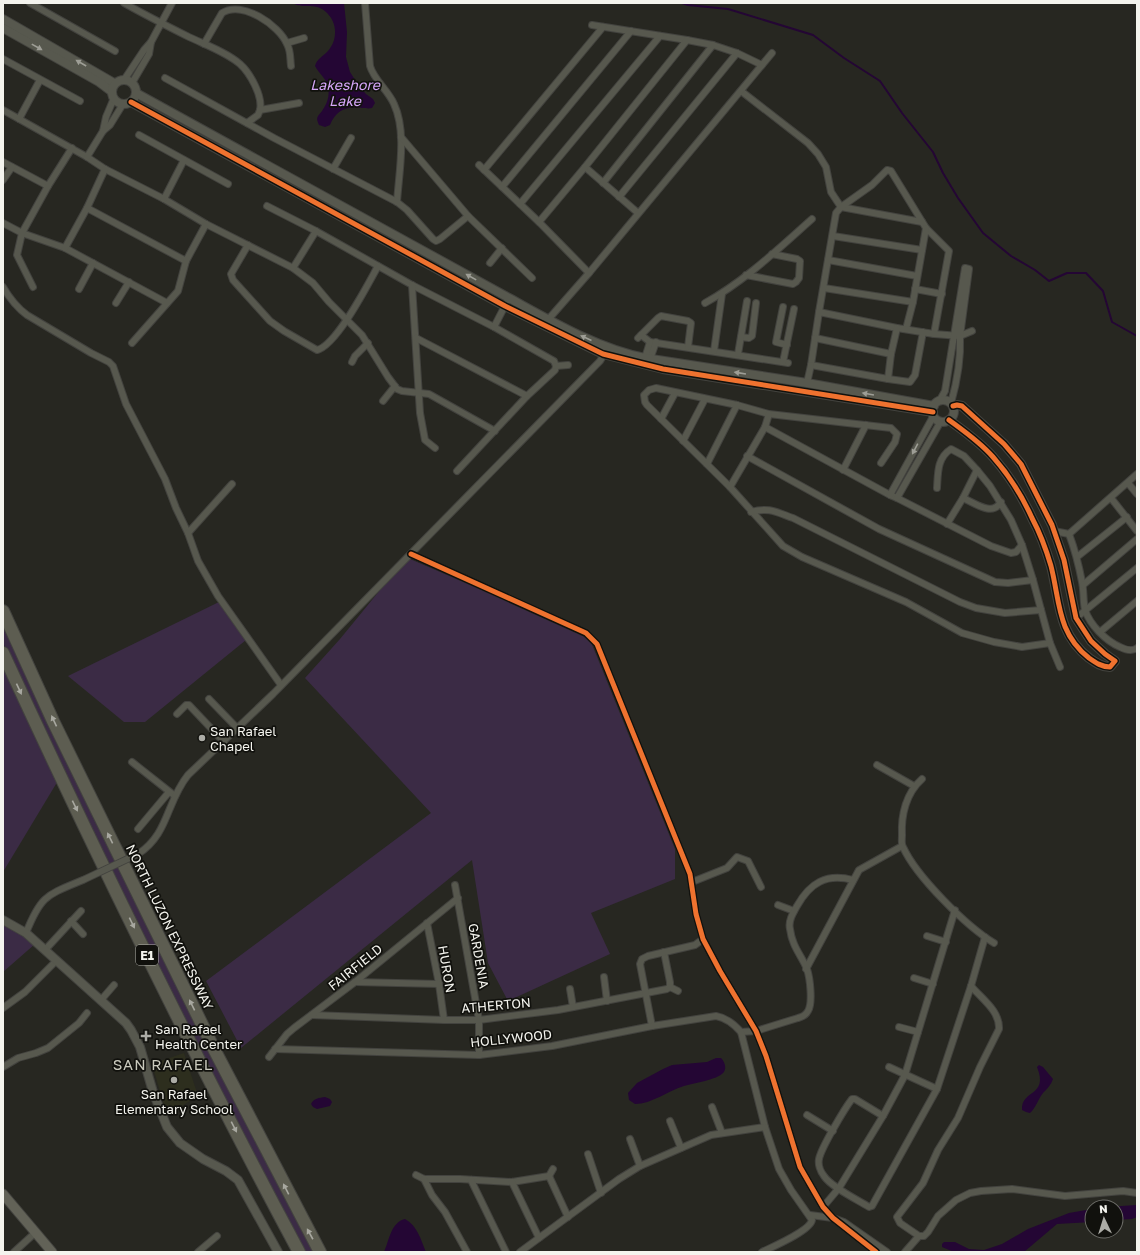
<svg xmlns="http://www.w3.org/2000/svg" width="1140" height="1255" viewBox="0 0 1140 1255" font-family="'Golos Text',sans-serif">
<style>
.built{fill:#2d2e1e}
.green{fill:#3b2b45}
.water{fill:#240634}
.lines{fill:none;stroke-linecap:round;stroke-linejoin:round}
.stream{stroke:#240634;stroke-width:2}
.minor-casing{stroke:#43433f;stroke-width:8}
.tertiary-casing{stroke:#43433f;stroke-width:10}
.secondary-casing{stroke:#43433f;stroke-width:11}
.motorway-casing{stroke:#43433f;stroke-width:14}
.minor{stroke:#57584e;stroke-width:6}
.tertiary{stroke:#57584e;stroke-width:8}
.secondary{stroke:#626257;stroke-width:9}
.motorway{stroke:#5d5d51;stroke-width:12}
.minor-bridge-casing{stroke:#43433f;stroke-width:8;stroke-linecap:butt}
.minor-bridge{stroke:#57584e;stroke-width:6}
.cycleway-casing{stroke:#11110d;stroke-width:8}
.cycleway{stroke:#ef722f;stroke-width:5}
.oneway{fill:#9e9e96}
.oneway2{fill:#a8a8a0}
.poi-dot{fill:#acaca6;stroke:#11110d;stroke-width:1.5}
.labels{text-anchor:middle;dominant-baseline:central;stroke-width:3.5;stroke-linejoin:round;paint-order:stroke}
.shield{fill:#11110d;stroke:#b0b0aa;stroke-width:1}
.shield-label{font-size:12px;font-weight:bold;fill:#f4f4ee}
.poi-label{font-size:13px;fill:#f4f4ee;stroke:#11110d;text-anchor:start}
.street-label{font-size:13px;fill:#f4f4ee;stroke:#11110d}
.water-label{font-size:14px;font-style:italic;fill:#d7a7fa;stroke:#11110d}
.quarter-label{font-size:15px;letter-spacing:1px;fill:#cacabd;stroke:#11110d}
</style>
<rect width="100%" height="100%" fill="#272721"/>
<polygon class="built" points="184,1053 198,1096 167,1115 152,1064"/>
<g class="green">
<polygon points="410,559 506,600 579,633 591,642 675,849 675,879 591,913 610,954 508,1001 488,963 472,860 241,1048 206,981 431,813 305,678 340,639 381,589"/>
<polygon points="219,602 246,640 145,722 124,722 68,676"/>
<polygon points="3,616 315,1252 302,1252 203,1062 3,643"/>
<polygon points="3,659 59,779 3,872"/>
<polygon points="3,922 35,944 3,972"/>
</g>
<g class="water">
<path d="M 293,3 L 344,3 L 347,32 L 346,57 L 350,72 L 359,86 L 366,94 L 373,99 L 375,103 L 372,108 C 368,109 366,108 362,108 C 346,106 336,110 330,125 L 325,127 L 319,125 C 318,122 316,119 318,116 C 319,114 321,113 322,111 C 327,104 330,96 328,87 C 327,79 319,74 315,66 C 317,59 322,57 327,52 C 339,40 338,19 322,9 C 312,3 301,9 293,3 Z"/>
<path d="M 716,1058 L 721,1058 C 724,1061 727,1067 724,1072 C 720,1077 711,1079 705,1081 C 698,1083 690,1084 684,1086 C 667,1091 652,1104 635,1104 L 629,1100 L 628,1093 L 637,1083 L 663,1069 L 672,1065 L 707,1062 Z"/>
<path d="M 1039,1065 L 1043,1067 L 1053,1079 C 1051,1085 1047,1089 1043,1093 C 1038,1099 1036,1108 1030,1113 L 1026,1112 L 1022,1110 C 1021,1089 1049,1097 1037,1067 Z"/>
<path d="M 325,1097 L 330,1099 L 332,1102 L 330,1106 L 317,1109 L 313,1107 L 311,1104 C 314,1098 319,1098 325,1097 Z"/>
<polygon points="1137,1205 1137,1217 1132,1219 1116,1220 1116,1207 1106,1207"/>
<polygon points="1092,1209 1092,1222 1057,1224 1024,1252 954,1252 942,1247 942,1244 944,1242 955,1242 969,1249 984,1250 1002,1244 1028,1229 1069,1213"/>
<path d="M 405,1219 C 417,1225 421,1240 426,1252 L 384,1252 C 389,1241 391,1222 405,1219 Z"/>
</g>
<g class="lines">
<polyline class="stream" points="682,3 688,5 728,9 813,35 844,58 880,81 902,113 933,152 943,173 958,198 983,233 1011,256 1035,270 1049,281 1067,273 1086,273 1103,291 1112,322 1137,336"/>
<defs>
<g id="minor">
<polyline points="30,3 115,51"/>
<path d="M 124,3 C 145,15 167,26 189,37 C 206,45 226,52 240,64 C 250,73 263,96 260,110"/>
<path d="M 365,3 L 370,66 C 374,80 388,90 394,104 C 407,132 399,172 397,202"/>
<polyline points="592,25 687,40"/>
<polyline points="287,43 304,38"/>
<path d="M 204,44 L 222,13 C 242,0 279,25 287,44 C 291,51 290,59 291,66"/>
<polyline points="3,59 80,101"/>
<polyline points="165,78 274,138 397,202 407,210 433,239 436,241 440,239 468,216"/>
<polyline points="124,80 144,50 151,42"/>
<polyline points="132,83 149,54 151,42 172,3"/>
<polyline points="741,91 808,143 818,154 826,167 831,192 841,207 922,222"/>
<polyline points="3,110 87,157 105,169 164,199 206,224 293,268 313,283 329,302 362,335 388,377 397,389 402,391 429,394 495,431"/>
<polyline points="19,119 40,80"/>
<polyline points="247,123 258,115 260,110 299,103"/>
<polyline points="103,131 106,117 114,98"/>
<polyline points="139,135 228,184"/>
<polyline points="401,137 468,216 532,278"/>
<polyline points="87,157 103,131 110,125 123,104"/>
<polyline points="3,162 48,186"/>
<polyline points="479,165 539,222"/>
<polyline points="585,167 638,213"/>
<polyline points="333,169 351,138"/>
<polyline points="484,170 603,27"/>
<polyline points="3,180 12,167"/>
<polyline points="603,183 713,45"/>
<polyline points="502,187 631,31"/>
<polyline points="619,197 737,53"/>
<polyline points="164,199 184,160"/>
<polyline points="520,204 660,36"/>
<polyline points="267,206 316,231 412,285 494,327 554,361 556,366 555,370 527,396 457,471"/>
<polyline points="87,208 186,261"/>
<polyline points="3,223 22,233 65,248 167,303"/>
<polyline points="833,236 922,250"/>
<path d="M 248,245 L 231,274 L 233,280 L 270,321 L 284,331 L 317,350 C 337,345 368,284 378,266"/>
<polyline points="65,248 87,208 105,169"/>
<polyline points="828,260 917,276"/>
<polyline points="490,263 502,248"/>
<polyline points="293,268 316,231"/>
<polyline points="589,273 539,222 585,167 687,40 713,45 737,53 762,65"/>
<polyline points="746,275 793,284 796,282 799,278 800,261 797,259 772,254"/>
<polyline points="412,285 420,413 425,440 435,448"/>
<path d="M 3,287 C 10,299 16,307 27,315 L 91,353 L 109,362 L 113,366 L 126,404 L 165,479 L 176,508 L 188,533"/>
<polyline points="33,287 17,255 22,233 48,186 72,148"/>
<polyline points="824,288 913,302"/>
<polyline points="79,289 93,263"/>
<polyline points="915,289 942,294"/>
<polyline points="116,303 129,282"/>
<path d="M 705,303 C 745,281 778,249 812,219"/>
<polyline points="783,307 776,342 787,345"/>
<polyline points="819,312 836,213 841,207 872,185 887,170 891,171 926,228 949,251 934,334"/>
<polyline points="546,322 589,273 772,53"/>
<polyline points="494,327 509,298"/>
<polyline points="906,329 913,302 926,228"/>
<polyline points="923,332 915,375 910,382 888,379 811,365 819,312 897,328 934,334 960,336 972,331"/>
<polyline points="641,335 650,342 788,363"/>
<polyline points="741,337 749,338 752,336 756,303"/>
<polyline points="416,338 527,396"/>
<polyline points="638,338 658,318 661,316 688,321 691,323 688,347"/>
<polyline points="815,338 891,354 897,328"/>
<polyline points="132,343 178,291 186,261 206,224"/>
<polyline points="714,351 722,294"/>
<polyline points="738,354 747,301"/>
<polyline points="644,361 650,342"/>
<polyline points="352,362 355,356 368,343"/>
<polyline points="649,362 656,342"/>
<polyline points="783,362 794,309"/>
<polyline points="556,366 568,365"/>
<polyline points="888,379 891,354"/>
<polyline points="807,383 811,365"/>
<path d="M 940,400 L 945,391 L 965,268 L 969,269 L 960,336 C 961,358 957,382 951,403"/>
<polyline points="383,401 395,386"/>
<polyline points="661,419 675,393"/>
<polyline points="765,427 890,495 897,498 991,546 1011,553 1016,552 1022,545"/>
<polyline points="683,441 705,399"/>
<polyline points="747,456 879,529 995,582 1008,583 1033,580"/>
<polyline points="881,463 895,442 897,434 891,428 769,414 737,405 656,388 649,390 644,395 645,402 647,405 730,487 783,546 802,557 906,602 962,633 994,642 1022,647 1050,643"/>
<polyline points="707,464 737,405"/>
<polyline points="843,470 866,425"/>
<polyline points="1128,483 1137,494"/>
<polyline points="232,484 188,533 198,561 218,596 281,685"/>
<polyline points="730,487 765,427 769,414"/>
<path d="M 937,488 C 938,473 937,458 951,449 L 964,456 L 977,470 L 990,486 L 1011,520 L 1022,545 L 1033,580 L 1050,643 L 1060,667"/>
<polyline points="890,495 934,415"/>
<polyline points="897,498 941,421"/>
<path d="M 963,498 C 975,503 992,517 1001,502"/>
<polyline points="1111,498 1137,531"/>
<path d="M 751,512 C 769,507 776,512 793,518 L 960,602 L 976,608 L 1005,613 L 1041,610"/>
<polyline points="947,524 963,498 977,470"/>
<polyline points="1053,528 1054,531 1069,534"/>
<path d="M 1069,534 C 1075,550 1079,566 1082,582 C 1084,591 1083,601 1085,610 C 1090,625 1106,641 1120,647 C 1126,650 1132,652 1137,648"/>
<polyline points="1069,534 1137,474"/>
<polyline points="411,554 586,633 597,644 690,874 696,914 703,939 720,971 756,1031 766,1056 800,1167 823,1207 833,1218 876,1252"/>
<polyline points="1077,557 1127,517"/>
<polyline points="1083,585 1137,539"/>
<polyline points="1076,618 1137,568"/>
<polyline points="1100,632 1137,601"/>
<polyline points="209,699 238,729"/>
<polyline points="177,714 186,705 189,705 224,742"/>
<polyline points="132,762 175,796"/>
<polyline points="877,765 914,786"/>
<path d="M 922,779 C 906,793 901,815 902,835 C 902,839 901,844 903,847 C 916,876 966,926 994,943"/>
<polyline points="138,829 169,792"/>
<path d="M 138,854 C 169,834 166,802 188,775 L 273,694 L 600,361 L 603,356 L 603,351"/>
<polyline points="692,882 727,868 737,857 748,861 761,887"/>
<polyline points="455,885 479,1020 479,1055"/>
<polyline points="778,905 794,911"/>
<polyline points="71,921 83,934"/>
<polyline points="427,923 439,984 444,1020"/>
<path d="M 26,933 C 41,895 47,895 83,880"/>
<polyline points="927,936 946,942"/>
<polyline points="45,950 81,911"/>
<polyline points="664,952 670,982 670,987"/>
<polyline points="806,969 859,870 902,846"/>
<polyline points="604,977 607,1001"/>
<polyline points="914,978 933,984"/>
<polyline points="355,982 439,984"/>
<polyline points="570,989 573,1007"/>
<polyline points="101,1000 114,985"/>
<polyline points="3,1008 25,992 57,960"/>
<polyline points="312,1015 444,1020 479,1020 558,1010 667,989 670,987 678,991"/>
<polyline points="652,1026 640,964 642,959 648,956 695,945 703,939"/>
<polyline points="899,1027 918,1032"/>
<path d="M 741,1032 L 756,1031 L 798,1018 C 802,1017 806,1015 808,1011 C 813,1003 810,978 807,969 C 801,955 792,946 790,929 C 788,921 793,913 797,906 C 810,883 826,873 853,880"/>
<path d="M 275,1049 L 479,1055 L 552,1046 L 652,1026 L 716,1016 C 727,1018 734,1024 741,1032 L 765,1127 L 779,1169 L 791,1190 L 812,1220 C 810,1231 772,1247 762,1252"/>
<polyline points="269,1057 287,1034 294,1028 355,982 458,898"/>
<polyline points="3,1067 18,1058 36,1053 48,1048 79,1023 87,1013"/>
<polyline points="889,1067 937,1089"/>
<polyline points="712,1107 722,1133"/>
<polyline points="807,1115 833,1131"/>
<path d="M 883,1116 L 855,1099 L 852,1099 C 845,1108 821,1148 819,1159 C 818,1164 820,1171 824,1176 C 831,1187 858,1200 869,1207 L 872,1206 L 937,1089 L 971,986 L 985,937"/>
<polyline points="670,1121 681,1148"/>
<polyline points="630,1139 640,1166"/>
<polyline points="588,1154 601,1193"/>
<polyline points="416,1175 424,1179 460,1179 512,1182 549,1176 553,1169"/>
<polyline points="549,1176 568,1217"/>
<polyline points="424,1179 432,1195 445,1212 467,1252"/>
<polyline points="471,1180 506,1252"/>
<polyline points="512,1182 539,1238"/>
<polyline points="823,1207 839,1188 883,1116 905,1075 955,910"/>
<polyline points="810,1215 833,1218 844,1222 887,1252"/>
<path d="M 919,1236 L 900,1223 L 897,1217 L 923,1183 L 938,1150 L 958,1118 L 980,1067 L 999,1029 C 1000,1011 982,999 971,986"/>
<polyline points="14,1252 36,1232"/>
<polyline points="198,1252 217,1236"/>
<polyline points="520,1252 619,1179 640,1166 711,1135 765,1127"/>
<polyline points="905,1252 919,1236 924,1236 928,1232 938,1216 956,1200 970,1193 981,1191 1012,1189 1065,1196 1123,1191 1137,1193"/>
</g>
<g id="tertiary">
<polyline points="3,19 114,83"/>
<polyline points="3,28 99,82 111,91"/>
<circle cx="124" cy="92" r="12"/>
<path d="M 136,93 L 509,298 C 551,321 598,349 645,358 L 807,383 L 934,406"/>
<polyline points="131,102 505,306 603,354 663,369 933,412"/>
<circle cx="943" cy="411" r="11"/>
<path d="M 949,420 C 964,431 980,442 993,457 C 1009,475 1022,496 1032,518 C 1040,533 1046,549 1051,566 C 1060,601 1057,633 1089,658 C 1096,663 1102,667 1110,667 L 1115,661 L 1105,654 L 1091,641 L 1076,618 L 1064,560 L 1052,525 L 1021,464 L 1004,444 L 962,406 L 957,405 L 953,406"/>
<polyline points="3,920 26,933 126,1023 131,1030 140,1047 153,1092 167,1127 180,1143 203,1159 226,1171 238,1180 278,1252"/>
</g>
<polyline id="secondary" points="3,1194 52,1252"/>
<g id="motorway">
<polyline points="3,611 53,721 215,1051 320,1252"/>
<path d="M 3,653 C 96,855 194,1056 299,1252"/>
</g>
</defs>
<use href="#minor" class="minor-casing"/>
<use href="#tertiary" class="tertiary-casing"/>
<use href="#secondary" class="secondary-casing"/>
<use href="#motorway" class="motorway-casing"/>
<use href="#minor" class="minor"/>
<use href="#tertiary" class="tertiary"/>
<use href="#secondary" class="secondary"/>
<use href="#motorway" class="motorway"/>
<defs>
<polyline id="minor-bridge" points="83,880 138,854"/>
</defs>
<use href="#minor-bridge" class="minor-bridge-casing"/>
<use href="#minor-bridge" class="minor-bridge"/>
<defs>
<g id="cycleway">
<polyline points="131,102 505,306 603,354 663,369 933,412"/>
<path d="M 949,420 C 964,431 980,442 993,457 C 1009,475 1022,496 1032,518 C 1040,533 1046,549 1051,566 C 1060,601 1057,633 1089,658 C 1096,663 1102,667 1110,667 L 1115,661 L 1105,654 L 1091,641 L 1076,618 L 1064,560 L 1052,525 L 1021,464 L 1004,444 L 962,406 L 957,405 L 953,406"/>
<polyline points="411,554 586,633 597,644 690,874 696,914 703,939 720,971 756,1031 766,1056 800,1167 823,1207 833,1218 876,1252"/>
</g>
</defs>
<use href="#cycleway" class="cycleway-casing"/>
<use href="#cycleway" class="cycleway"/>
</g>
<defs><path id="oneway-solid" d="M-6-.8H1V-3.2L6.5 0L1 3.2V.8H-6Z"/></defs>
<g class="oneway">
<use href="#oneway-solid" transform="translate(37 47) rotate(29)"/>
<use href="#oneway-solid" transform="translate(81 63) rotate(-150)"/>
<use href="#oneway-solid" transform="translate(471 277) rotate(-151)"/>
<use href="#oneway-solid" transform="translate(586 338) rotate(-156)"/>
<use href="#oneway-solid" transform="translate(740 373) rotate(-171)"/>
<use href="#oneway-solid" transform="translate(868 394) rotate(-170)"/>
<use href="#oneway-solid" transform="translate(915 449) rotate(118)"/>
</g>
<g class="oneway2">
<use href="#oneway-solid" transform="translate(19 689) rotate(65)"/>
<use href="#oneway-solid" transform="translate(54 721) rotate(-115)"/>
<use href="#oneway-solid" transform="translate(75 806) rotate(64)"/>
<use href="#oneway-solid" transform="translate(110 838) rotate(-116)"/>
<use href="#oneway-solid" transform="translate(132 923) rotate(64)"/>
<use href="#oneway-solid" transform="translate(192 1005) rotate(-116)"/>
<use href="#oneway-solid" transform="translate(234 1127) rotate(63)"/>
<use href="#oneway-solid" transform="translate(286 1189) rotate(-117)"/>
<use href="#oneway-solid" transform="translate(310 1234) rotate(-119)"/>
</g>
<g class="poi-dot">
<circle cx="202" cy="738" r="4"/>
<path d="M144 1030h4v4h4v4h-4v4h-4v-4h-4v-4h4z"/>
<circle cx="174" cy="1080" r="4"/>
</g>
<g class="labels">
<rect class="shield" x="136" y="945" width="22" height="20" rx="3"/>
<g class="shield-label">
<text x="147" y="955">E1</text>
</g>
<g class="poi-label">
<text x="210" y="731">San Rafael<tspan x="210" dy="15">Chapel</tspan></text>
<text x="155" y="1029">San Rafael<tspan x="155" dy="15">Health Center</tspan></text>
<text x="174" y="1094" text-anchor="middle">San Rafael<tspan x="174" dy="15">Elementary School</tspan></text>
</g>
<g class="street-label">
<text transform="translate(170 927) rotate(64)">NORTH LUZON EXPRESSWAY</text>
<text transform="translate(479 956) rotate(80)">GARDENIA</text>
<text transform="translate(355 967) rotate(-39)">FAIRFIELD</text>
<text transform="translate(447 969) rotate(80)">HURON</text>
<text transform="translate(496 1005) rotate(-5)">ATHERTON</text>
<text transform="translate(511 1038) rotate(-6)">HOLLYWOOD</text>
</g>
<g class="water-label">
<text x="345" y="84">Lakeshore<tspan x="345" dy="16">Lake</tspan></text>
</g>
<g class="quarter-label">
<text x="163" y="1064">SAN RAFAEL</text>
</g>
</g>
<rect width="1140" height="1255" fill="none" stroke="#f4f4ee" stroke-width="8"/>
<g transform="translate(1104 1219) rotate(356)"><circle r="19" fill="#11110d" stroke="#6c6c67"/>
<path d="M0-3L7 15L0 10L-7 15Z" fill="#acaca6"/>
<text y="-6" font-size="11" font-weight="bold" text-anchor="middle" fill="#f4f4ee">N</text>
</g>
</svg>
